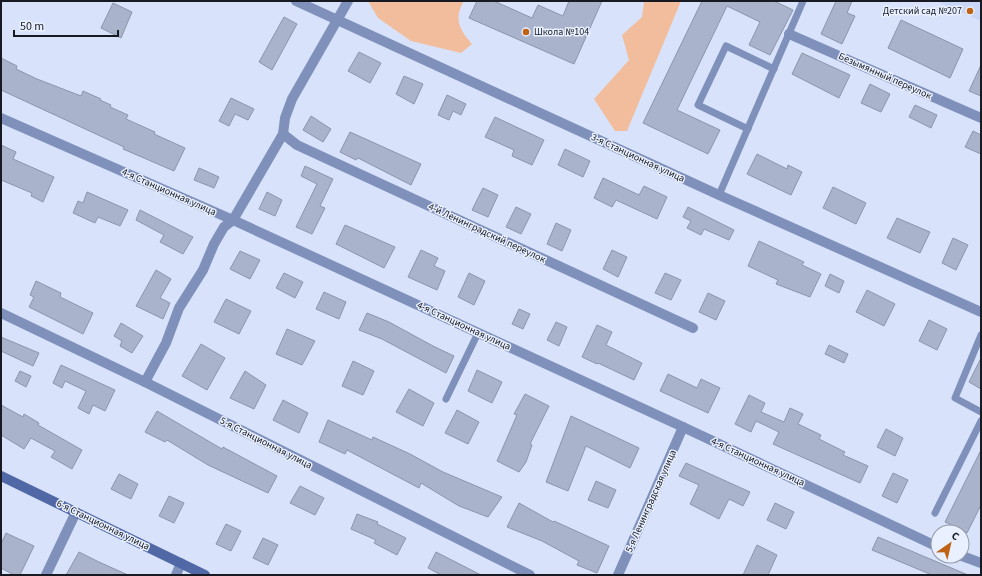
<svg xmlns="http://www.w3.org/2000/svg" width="982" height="576" viewBox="0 0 982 576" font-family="'Source Sans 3',sans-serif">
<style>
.built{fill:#c9d6f5}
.green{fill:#f1bd9d}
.building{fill:#a9b3cb;stroke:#8b95ab}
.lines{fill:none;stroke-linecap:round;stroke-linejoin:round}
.lane{stroke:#7f91bb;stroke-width:7}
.street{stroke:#7f91bb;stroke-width:10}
.secondary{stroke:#5168a6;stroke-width:10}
.poi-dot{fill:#bf6213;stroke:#e9f0ff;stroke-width:1.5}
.labels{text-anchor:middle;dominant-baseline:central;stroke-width:3;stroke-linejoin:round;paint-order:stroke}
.poi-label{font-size:10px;fill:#171a23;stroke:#e9f0ff;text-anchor:end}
.street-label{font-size:10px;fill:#171a23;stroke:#e9f0ff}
</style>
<rect width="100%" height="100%" fill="#d8e3fb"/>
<polygon class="built" points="936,1 981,1 981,21"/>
<g class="green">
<path d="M 368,1 L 464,1 C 453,19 460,30 472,44 L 461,53 L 411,41 L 378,18 Z"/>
<polygon points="644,1 681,1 627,131 615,131 594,99 629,60 622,35 642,17"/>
</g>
<g class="building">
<polygon points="477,1 494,1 532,18 538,5 563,16 569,1 602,1 574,64 469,18"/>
<polygon points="702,1 774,1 793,10 770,55 749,45 760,22 727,6 677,110 720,130 708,154 643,123"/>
<polygon points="836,1 852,1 847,13 855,16 842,44 821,34"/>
<polygon points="113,3 132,12 121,38 101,28"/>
<polygon points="284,17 297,24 272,70 259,62"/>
<polygon points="901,20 963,49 950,78 888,48"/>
<polygon points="359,52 381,63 370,83 348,71"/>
<polygon points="802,53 850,75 839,98 792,74"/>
<polygon points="1,58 17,66 16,69 37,79 81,96 83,91 101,99 100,100 111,105 110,107 128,115 126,119 155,132 154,134 185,148 174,171 123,149 124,147 1,90"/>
<polygon points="981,65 981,96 969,91"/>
<polygon points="404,76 423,84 414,104 396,94"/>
<polygon points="870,84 890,94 881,112 861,103"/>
<polygon points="447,95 466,104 461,115 453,111 449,120 438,115"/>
<polygon points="231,98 254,109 248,120 235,114 229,126 219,121"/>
<polygon points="915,105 937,115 931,128 909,117"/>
<polygon points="311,116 331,129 323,142 303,130"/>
<polygon points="495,117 544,140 532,165 512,156 514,150 485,137"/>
<polygon points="973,131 981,135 981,154 965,147"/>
<polygon points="350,132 421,164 411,185 358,158 356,160 340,152"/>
<polygon points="1,145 16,152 13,159 54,177 43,202 31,196 32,193 1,180"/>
<polygon points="565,149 590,161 583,177 558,165"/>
<polygon points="757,154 787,169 788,165 802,172 791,195 747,174"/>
<polygon points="305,166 333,179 320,206 325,208 312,234 296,227 317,184 301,176"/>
<polygon points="199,168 219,177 214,188 194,180"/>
<polygon points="603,178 639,195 644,186 667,197 657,219 616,200 612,207 594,198"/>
<polygon points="833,187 866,203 856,224 823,208"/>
<polygon points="483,188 498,195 488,217 472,210"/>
<polygon points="87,192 128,210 120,226 98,217 95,223 73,213 78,201 83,203"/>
<polygon points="267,192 282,200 275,216 259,209"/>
<polygon points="516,207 531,214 521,234 506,227"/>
<polygon points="688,207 734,230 729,240 704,229 701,235 687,228 691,221 683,217"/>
<polygon points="140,210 193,237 183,254 160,242 164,235 136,220"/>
<polygon points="897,218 930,232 920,253 887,238"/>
<polygon points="556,223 571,230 562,251 547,244"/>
<polygon points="345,225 395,247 384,268 336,244"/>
<polygon points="953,238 968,245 956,270 942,263"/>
<polygon points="759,241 804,262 802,265 821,274 810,297 776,284 778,280 748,266"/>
<polygon points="421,250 438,258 434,266 445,271 437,290 408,277"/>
<polygon points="612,250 627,257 618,277 603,269"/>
<polygon points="240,251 260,260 250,279 230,269"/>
<polygon points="156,270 171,279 160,298 170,303 163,319 136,306"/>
<polygon points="284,273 303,282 295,298 276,288"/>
<polygon points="469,273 485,281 474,305 458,297"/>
<polygon points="665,273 681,280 671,300 655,293"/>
<polygon points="830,274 844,281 839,293 825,286"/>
<polygon points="36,281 61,293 60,297 93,313 83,334 29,307 34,297 30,295"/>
<polygon points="867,290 895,304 884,326 856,312"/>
<polygon points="324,292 346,302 339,319 316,309"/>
<polygon points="708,293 725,301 716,320 699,312"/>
<polygon points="226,299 251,311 239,334 214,322"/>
<polygon points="519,309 530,314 523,329 512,324"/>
<polygon points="367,313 389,322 433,346 454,356 446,373 382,339 359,330"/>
<polygon points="929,320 947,329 937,350 919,341"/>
<polygon points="556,322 567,327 559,346 547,340"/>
<polygon points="121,323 143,336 132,353 120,346 122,341 114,336"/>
<polygon points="597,325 612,332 606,345 642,363 634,380 598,363 597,364 582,357"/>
<polygon points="287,329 315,341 302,365 276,354"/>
<polygon points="1,337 39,353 33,366 1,351"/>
<polygon points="201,344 225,358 207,390 182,376"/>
<polygon points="829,345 848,354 844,363 825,354"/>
<polygon points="981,358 981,389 969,382"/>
<polygon points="353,361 374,371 363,395 342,386"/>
<polygon points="61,365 115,390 105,411 93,405 89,414 78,408 86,391 65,381 62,388 53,383"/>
<polygon points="477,370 502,382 492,403 468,391"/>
<polygon points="20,371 31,376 26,387 15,381"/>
<polygon points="245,371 266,385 254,409 230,398"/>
<polygon points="668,374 697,388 701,379 720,388 708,413 660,391"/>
<polygon points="409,389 434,403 423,426 396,412"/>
<polygon points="525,394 549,406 530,444 532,445 526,462 519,472 497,461 517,415 514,414"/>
<polygon points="749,395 765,403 761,412 784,422 790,408 803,414 798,424 821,435 819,439 845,452 843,455 868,466 860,483 773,444 779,432 756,421 751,432 735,424"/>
<polygon points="283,400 308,413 299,433 273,420"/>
<polygon points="1,405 23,417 24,414 39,423 38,425 82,450 72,469 51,457 55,451 31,438 24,449 1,435"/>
<polygon points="457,410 479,422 468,444 445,433"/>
<polygon points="157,411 222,449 223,447 277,476 268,493 208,465 167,440 165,442 145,432"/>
<polygon points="571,416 639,448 630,468 586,446 568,491 546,482"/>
<polygon points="328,420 372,440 373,437 410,454 443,472 502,497 488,517 459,506 421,483 419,488 347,450 345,454 319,442"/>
<polygon points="886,429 903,438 895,456 877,447"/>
<polygon points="981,450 981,505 967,533 945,522"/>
<polygon points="686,463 750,492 743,506 729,499 719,519 690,504 699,485 679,476"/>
<polygon points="893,473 908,480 897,503 882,496"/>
<polygon points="119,474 138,484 131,499 111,489"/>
<polygon points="596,481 616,490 608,508 588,500"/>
<polygon points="300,486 324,498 315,515 290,503"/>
<polygon points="169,496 184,503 174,523 159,516"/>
<polygon points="519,503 553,522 554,521 609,546 597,573 577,565 579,561 542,541 507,527"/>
<polygon points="775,503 794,512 786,529 767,520"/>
<polygon points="357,514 378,522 377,524 406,538 397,555 374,543 376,540 351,529"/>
<polygon points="226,524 241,531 231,551 216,544"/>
<polygon points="6,533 34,546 20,575 14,575 1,568 1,544"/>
<polygon points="878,537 968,575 932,575 872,550"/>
<polygon points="263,538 278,545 268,565 253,558"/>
<polygon points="757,545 777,555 768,575 743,575"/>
<polygon points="79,552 99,562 128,575 66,575"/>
<polygon points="436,552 481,575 441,575 428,568"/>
</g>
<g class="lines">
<g class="lane">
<polyline points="748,129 698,105 726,46 774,69"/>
<polyline points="719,195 803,1"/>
<polyline points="981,335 955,398 981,412"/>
<polyline points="446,399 478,333"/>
<polyline points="935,513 981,421"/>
</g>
<g class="street">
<polyline points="296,1 719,195 981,312"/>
<polyline points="789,34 981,118"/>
<polyline points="1,118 233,220 683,427 938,547"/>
<polyline points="283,134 297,145 693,328"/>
<polyline points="1,313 145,382 530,575"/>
<polyline points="145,382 166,343 179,308 203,270 214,244 224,227 233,220 283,134 285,118 292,99 348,1"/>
<polyline points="962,556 981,563"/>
<polyline points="46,575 76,512"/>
<polyline points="176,575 181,563"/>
<polyline points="618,575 683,427"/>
</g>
<polyline class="secondary" points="1,476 205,575"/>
</g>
<g class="poi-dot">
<circle cx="970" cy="11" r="4"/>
<circle cx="526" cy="32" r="4"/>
</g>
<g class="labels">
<g class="poi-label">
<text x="962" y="11">Детский сад №207</text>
<text x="534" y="32" text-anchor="start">Школа №104</text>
</g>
<g class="street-label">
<text transform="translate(885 76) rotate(24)">Безымянный переулок</text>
<text transform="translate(638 158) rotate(25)">3-я Станционная улица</text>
<text transform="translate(169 192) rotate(24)">4-я Станционная улица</text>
<text transform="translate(487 233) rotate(25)">4-й Ленинградский переулок</text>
<text transform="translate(464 326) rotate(25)">4-я Станционная улица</text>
<text transform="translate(266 443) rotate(27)">5-я Станционная улица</text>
<text transform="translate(758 462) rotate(25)">4-я Станционная улица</text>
<text transform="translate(651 501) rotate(-66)">5-я Ленинградская улица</text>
<text transform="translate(103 525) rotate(26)">6-я Станционная улица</text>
</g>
</g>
<rect width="982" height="576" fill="none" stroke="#171a23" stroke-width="4"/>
<g transform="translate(950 544) rotate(34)"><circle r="19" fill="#e9f0ff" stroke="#959aa7"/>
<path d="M0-3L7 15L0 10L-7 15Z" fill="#bf6213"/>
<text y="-6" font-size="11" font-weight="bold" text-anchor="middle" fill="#171a23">С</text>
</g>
<path d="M14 30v6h104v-6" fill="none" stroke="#171a23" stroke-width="2"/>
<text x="20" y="30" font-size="12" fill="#171a23" stroke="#e9f0ff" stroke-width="3" paint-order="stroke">50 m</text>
</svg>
